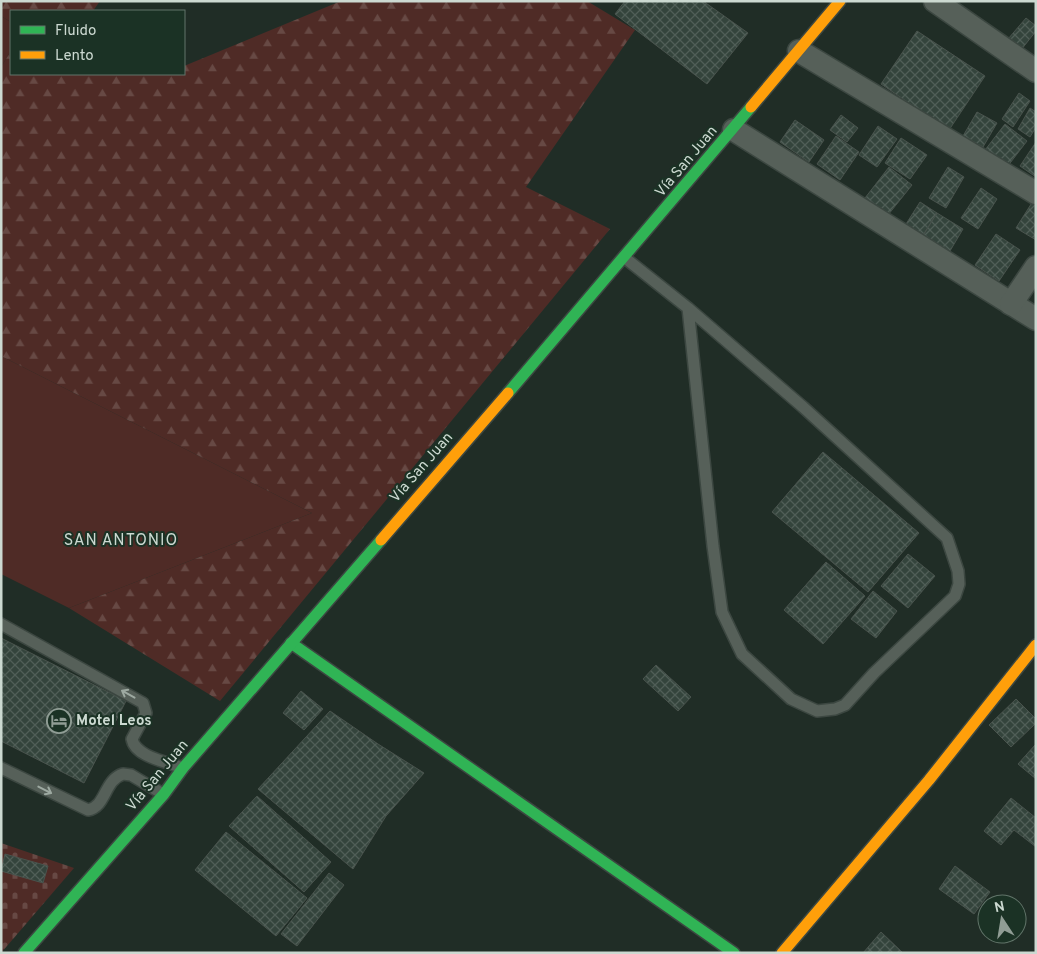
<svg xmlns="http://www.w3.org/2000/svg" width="1037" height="954" viewBox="0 0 1037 954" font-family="Overpass,sans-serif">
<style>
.grass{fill:#4f2b26}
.forest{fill:url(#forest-firs)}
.cemetery{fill:url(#cemetery-stones)}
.building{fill:url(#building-cross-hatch);stroke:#49534d}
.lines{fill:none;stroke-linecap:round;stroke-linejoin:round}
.lane-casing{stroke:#3c4741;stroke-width:14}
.street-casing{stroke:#3c4741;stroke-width:25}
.fast-casing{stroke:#3c4741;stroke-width:14}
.slow-casing{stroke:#3c4741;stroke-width:14}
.lane{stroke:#566059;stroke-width:11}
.street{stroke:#566059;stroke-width:22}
.fast{stroke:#30b455;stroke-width:11}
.slow{stroke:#ff9f0a;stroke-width:11}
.oneway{stroke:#9da9a1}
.labels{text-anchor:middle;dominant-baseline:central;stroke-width:4;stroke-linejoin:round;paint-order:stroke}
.street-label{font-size:15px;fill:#ccd9d1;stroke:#1b3225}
.poi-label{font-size:15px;font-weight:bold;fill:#ccd9d1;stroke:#1b3225;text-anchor:start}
.neighbourhood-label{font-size:16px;letter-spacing:1px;fill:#ccd9d1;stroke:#1b3225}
</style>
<defs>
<pattern id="forest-firs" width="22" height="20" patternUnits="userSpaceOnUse" patternTransform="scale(1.25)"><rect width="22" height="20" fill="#4f2b26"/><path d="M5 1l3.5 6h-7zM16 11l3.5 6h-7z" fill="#674944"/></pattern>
<pattern id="cemetery-stones" width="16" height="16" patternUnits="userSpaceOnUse" patternTransform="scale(1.25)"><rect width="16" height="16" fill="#4f2b26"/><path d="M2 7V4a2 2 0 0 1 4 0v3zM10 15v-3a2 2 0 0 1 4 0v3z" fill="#674944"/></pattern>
<pattern id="building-cross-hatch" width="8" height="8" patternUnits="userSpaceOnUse" patternTransform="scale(1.25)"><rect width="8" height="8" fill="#34443c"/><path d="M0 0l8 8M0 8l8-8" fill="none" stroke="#505e57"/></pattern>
</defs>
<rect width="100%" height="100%" fill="#202d26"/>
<g class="grass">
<polygon points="1,16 11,22 11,51 1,67"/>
<polygon points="1,356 312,513 69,608 1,574"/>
</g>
<g class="forest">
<polygon points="1,1 100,1 93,11 11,11 11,22 1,16"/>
<polygon points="341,1 587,1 635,30 526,187 610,229 220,701 69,608 312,513 1,356 1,67 11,51 11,74 184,74 184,66"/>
</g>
<polygon class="cemetery" points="1,843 74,868 1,953"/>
<g class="building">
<polygon points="625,1 703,1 748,33 707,84 615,14"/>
<polygon points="1026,18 1036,26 1036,31 1021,50 1008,39"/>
<polygon points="917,31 985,76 949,130 881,84"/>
<polygon points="1019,93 1030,101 1013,127 1002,119"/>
<polygon points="1030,108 1036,112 1036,127 1030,137 1018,129"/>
<polygon points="977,112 997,123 983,147 963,136"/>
<polygon points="841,115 858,128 847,142 830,130"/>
<polygon points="795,120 824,140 809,162 780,142"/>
<polygon points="1005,124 1027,141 1004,171 982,154"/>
<polygon points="878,126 897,139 877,167 859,155"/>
<polygon points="836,136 859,152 840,180 817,164"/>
<polygon points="901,138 927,155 910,179 885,163"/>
<polygon points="1036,142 1036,177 1020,166"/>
<polygon points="889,167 912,185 888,215 865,198"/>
<polygon points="948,167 964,177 946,208 929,198"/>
<polygon points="981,188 997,199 978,229 961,218"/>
<polygon points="1033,201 1036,203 1036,240 1016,228"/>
<polygon points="920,202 937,213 923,235 906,224"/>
<polygon points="937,213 963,229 947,256 921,239"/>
<polygon points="996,234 1020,250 999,281 975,265"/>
<polygon points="823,452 919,533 868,592 772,512"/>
<polygon points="908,554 935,576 908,608 881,586"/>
<polygon points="826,562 865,596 823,644 784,610"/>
<polygon points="873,591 897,611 876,638 851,619"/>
<polygon points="1,638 126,701 84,783 1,741"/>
<polygon points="656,665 691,697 678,711 643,679"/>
<polygon points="301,691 323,709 304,730 283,713"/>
<polygon points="1016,699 1036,719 1036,723 1011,747 989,725"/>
<polygon points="330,711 378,744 424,773 386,816 353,869 258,789"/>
<polygon points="1035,745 1036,745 1036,779 1018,764"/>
<polygon points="257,796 331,862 304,892 229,826"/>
<polygon points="1011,798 1036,818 1036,847 1014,830 1001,845 984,831"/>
<polygon points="226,832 307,898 276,936 195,870"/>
<polygon points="5,854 48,866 43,883 1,871"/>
<polygon points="955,866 990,892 974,914 939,889"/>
<polygon points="329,873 344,885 297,946 281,934"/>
<polygon points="881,932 903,953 863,953"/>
</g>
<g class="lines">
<defs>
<g id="lane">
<polyline points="625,258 688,308 803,407 947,538 958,571 959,584 955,596 874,673 845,705 835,709 817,711 791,699 742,654 722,612 713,546 688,308"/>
<path d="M 1,624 L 143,703 L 146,713 L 132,739 C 135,757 168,762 183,768"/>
<path d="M 1,768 L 88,810 C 106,807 104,780 123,774 L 131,775 L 163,794"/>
</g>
<g id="street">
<polyline points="935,1 1036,71"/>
<polyline points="799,51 1036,193"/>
<polyline points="734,130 1036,319"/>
<polyline points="1011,304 1036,267"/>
</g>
<g id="fast">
<polyline points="508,393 751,107"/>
<polyline points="291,643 734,953"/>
<polyline points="24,953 164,794 183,768 381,540"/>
</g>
<g id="slow">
<polyline points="751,107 840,1"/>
<polyline points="381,540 508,393"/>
<polyline points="782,953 929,780 1036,645"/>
</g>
</defs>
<use href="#lane" class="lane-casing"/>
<use href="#street" class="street-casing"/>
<use href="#fast" class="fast-casing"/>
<use href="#slow" class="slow-casing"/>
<use href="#lane" class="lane"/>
<use href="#street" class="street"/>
<use href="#fast" class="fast"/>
<use href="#slow" class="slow"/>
</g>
<defs><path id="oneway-shaft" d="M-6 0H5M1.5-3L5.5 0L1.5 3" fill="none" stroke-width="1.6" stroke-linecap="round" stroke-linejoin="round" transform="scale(1.25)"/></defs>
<g class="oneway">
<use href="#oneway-shaft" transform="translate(128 694) rotate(-151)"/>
<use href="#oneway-shaft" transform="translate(45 790) rotate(27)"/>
</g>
<defs>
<symbol id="hotel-ring" viewBox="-11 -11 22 22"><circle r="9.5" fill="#1b3225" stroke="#909d95" stroke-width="1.5"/><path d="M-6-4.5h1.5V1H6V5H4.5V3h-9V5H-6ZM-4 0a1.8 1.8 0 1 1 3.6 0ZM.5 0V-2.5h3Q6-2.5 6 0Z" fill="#909d95"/></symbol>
</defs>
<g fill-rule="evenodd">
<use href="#hotel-ring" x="45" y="707" width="28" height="28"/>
</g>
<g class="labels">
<g class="street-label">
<text transform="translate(687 162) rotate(-50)">Vía San Juan</text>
<text transform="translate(422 468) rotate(-49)">Vía San Juan</text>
<text transform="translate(158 776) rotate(-50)">Vía San Juan</text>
</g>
<g class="poi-label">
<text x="76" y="721">Motel Leos</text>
</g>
<g class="neighbourhood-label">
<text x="121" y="541">SAN ANTONIO</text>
</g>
</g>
<rect width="1037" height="954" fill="none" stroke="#ccd9d1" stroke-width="5"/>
<rect x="10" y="10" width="175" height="65" fill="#1b3225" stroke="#62756a"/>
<rect x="20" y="26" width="25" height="8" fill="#30b455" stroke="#62756a"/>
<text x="55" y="35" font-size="15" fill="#ccd9d1">Fluido</text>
<rect x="20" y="51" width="25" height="8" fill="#ff9f0a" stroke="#62756a"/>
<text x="55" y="60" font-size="15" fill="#ccd9d1">Lento</text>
<g transform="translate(1002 919) rotate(348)"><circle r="24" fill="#1b3225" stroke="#62756a"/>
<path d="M0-4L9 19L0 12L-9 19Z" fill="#909d95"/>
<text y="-8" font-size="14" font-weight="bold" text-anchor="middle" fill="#ccd9d1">N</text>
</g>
</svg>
